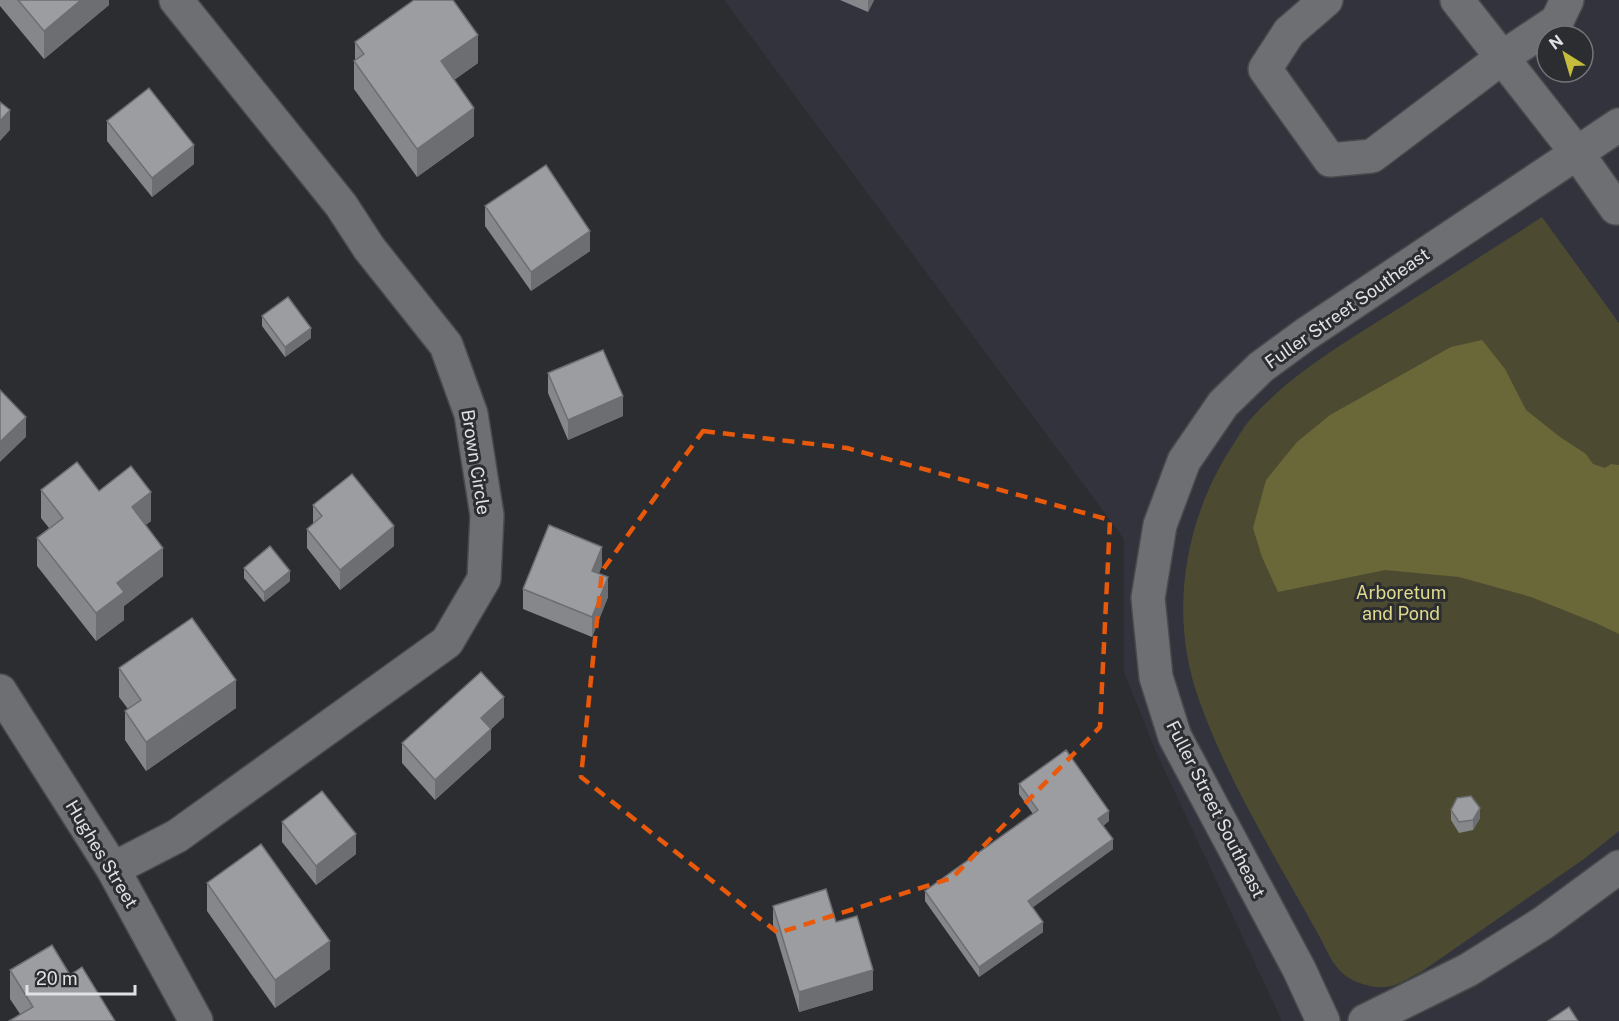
<svg xmlns="http://www.w3.org/2000/svg" width="1619" height="1021" viewBox="0 0 1619 1021" font-family="'Public Sans',sans-serif">
<style>
.built{fill:#32333c;fill-rule:evenodd}
.green{fill:#4c4b31}
.water{fill:#6a6738}
.lines{fill:none;stroke-linecap:round;stroke-linejoin:round}
.minor-casing{stroke:#4a4a4d;stroke-width:36}
.minor{stroke:#6e6f73;stroke-width:33}
.wall{fill:#86878a}
.shaded-wall{fill:#6d6e71}
.building{fill:#9c9da1;stroke:#6d6e71;stroke-width:1.5}
.marked{fill:none;stroke:#e8590c;stroke-width:4.5;stroke-dasharray:12 8;stroke-linejoin:round}
.labels{text-anchor:middle;dominant-baseline:central;stroke-width:6;stroke-linejoin:round;paint-order:stroke}
.street-label{font-size:18px;fill:#e1e1e3;stroke:#2c2d30}
.park-label{font-size:18px;fill:#dfda8e;stroke:#2c2d30}
</style>
<rect width="100%" height="100%" fill="#2c2d30"/>
<path class="built" d="M 724,0 L 1619,0 L 1619,1021 L 1282,1021 L 1157,754 L 1124,672 L 1124,539 ZM 1547,36 L 1583,36 L 1583,72 L 1547,72 Z"/>
<path class="green" d="M 1542,217 L 1619,323 L 1619,831 L 1584,859 L 1421,972 C 1412,976 1404,982 1395,985 C 1386,988 1376,988 1367,985 C 1342,980 1332,963 1322,941 C 1278,861 1228,783 1198,697 C 1169,614 1184,521 1231,448 C 1237,439 1242,429 1249,421 C 1289,375 1342,344 1393,312 C 1443,280 1493,249 1542,217 Z"/>
<polygon class="water" points="1482,340 1505,369 1526,410 1560,437 1586,454 1593,464 1605,468 1611,464 1619,465 1619,634 1596,623 1531,597 1459,577 1385,570 1278,592 1262,557 1253,528 1266,480 1297,442 1330,415 1451,347"/>
<g class="lines">
<defs>
<g id="minor">
<polyline points="1326,0 1289,32 1265,69 1330,160 1372,156 1503,57 1557,21 1567,0"/>
<polyline points="1457,0 1577,153 1616,208"/>
<polyline points="0,691 113,869 196,1021"/>
<polyline points="113,869 177,836 447,642 484,579 487,515 471,414 446,345 369,248 341,205 176,0"/>
<polyline points="1323,1021 1299,969 1175,737 1156,677 1148,598 1160,525 1184,461 1223,404 1261,367 1306,334 1619,125"/>
<polyline points="1365,1021 1468,970 1543,923 1619,867"/>
</g>
</defs>
<use href="#minor" class="minor-casing"/>
<use href="#minor" class="minor"/>
</g>
<g class="wall">
<polygon points="0,0 109,0 109,5 44,59 0,6"/>
<polygon points="840,0 874,0 868,12"/>
<polygon points="355,42 478,63 454,80 474,136 417,177 354,89 354,61 355,60"/>
<polygon points="107,121 194,164 152,197 107,141"/>
<polygon points="485,206 590,251 531,291 485,226"/>
<polygon points="262,316 311,338 285,357 262,326"/>
<polygon points="548,373 623,416 568,440 548,393"/>
<polygon points="41,490 99,491 151,521 145,525 163,576 124,606 124,620 96,641 37,566 37,538 49,528 41,518"/>
<polygon points="313,505 394,546 340,590 307,548 307,529 313,524"/>
<polygon points="602,566 599,573 608,597 592,637 523,609 523,589"/>
<polygon points="244,568 290,581 264,602 244,578"/>
<polygon points="119,668 236,708 146,771 125,740 125,711 128,709 119,697"/>
<polygon points="504,717 491,729 491,749 435,800 402,763 402,743"/>
<polygon points="1019,784 1109,821 1103,826 1113,849 1032,907 1043,932 979,977 925,901 925,891 1033,814 1019,794"/>
<polygon points="1451,810 1480,818 1473,830 1459,833 1451,820"/>
<polygon points="282,822 356,854 316,885 282,842"/>
<polygon points="207,883 330,969 275,1008 207,911"/>
<polygon points="773,906 836,922 873,990 799,1012 773,925"/>
<polygon points="10,970 70,975 115,1021 20,1014 10,999"/>
</g>
<g class="shaded-wall">
<polygon points="81,0 109,0 109,5 44,59 44,31"/>
<polygon points="868,0 874,0 868,12"/>
<polygon points="478,35 478,63 441,89 441,61"/>
<polygon points="474,108 474,136 417,177 417,149"/>
<polygon points="10,110 10,130 0,141 0,121"/>
<polygon points="194,145 194,164 152,197 152,178"/>
<polygon points="590,231 590,251 531,291 531,272"/>
<polygon points="311,328 311,338 285,357 285,347"/>
<polygon points="623,396 623,416 568,440 568,420"/>
<polygon points="26,417 26,437 0,462 0,442"/>
<polygon points="151,492 151,521 132,536 132,507"/>
<polygon points="394,526 394,546 340,590 340,570"/>
<polygon points="602,547 602,566 592,590 592,571"/>
<polygon points="163,548 163,576 124,606 124,620 96,641 96,613 117,583"/>
<polygon points="290,571 290,581 264,602 264,592"/>
<polygon points="608,577 608,597 592,637 592,617"/>
<polygon points="236,680 236,708 146,771 146,742"/>
<polygon points="504,697 504,717 491,729 491,749 435,800 435,780 481,718"/>
<polygon points="1480,808 1480,818 1473,830 1473,820"/>
<polygon points="1109,811 1109,821 1098,829 1098,819"/>
<polygon points="356,834 356,854 316,885 316,866"/>
<polygon points="1113,839 1113,849 1028,911 1028,901"/>
<polygon points="1043,922 1043,932 979,977 979,967"/>
<polygon points="330,941 330,969 275,1008 275,980"/>
<polygon points="873,970 873,990 799,1012 799,992"/>
</g>
<g class="building">
<polygon points="18,0 81,0 44,31"/>
<polygon points="414,0 453,0 478,35 441,61 474,108 417,149 354,61 364,54 355,42"/>
<polygon points="149,88 194,145 152,178 107,121"/>
<polygon points="0,102 10,110 0,121"/>
<polygon points="546,165 590,231 531,272 485,206"/>
<polygon points="288,297 311,328 285,347 262,316"/>
<polygon points="603,350 623,396 568,420 548,373"/>
<polygon points="0,390 26,417 0,442"/>
<polygon points="77,462 99,491 131,466 151,492 132,507 163,548 117,583 124,592 96,613 37,538 63,518 41,490"/>
<polygon points="352,474 394,526 340,570 307,529 322,516 313,505"/>
<polygon points="549,525 602,547 592,571 608,577 592,617 523,589"/>
<polygon points="270,546 290,571 264,592 244,568"/>
<polygon points="192,618 236,680 146,742 125,711 141,700 119,668"/>
<polygon points="481,672 504,697 481,718 491,729 435,780 402,743"/>
<polygon points="1066,750 1109,811 1098,819 1113,839 1028,901 1043,922 979,967 925,891 1038,810 1019,784"/>
<polygon points="322,791 356,834 316,866 282,822"/>
<polygon points="1471,796 1480,808 1473,820 1459,822 1451,810 1457,798"/>
<polygon points="261,844 330,941 275,980 207,883"/>
<polygon points="826,889 836,922 857,916 873,970 799,992 773,906"/>
<polygon points="52,945 70,975 82,967 115,1021 9,1021 33,1007 10,970"/>
<polygon points="1569,1007 1578,1021 1548,1021"/>
</g>
<path class="marked" d="M 703,431 L 847,448 L 1110,520 L 1100,727 L 952,878 L 778,933 L 581,777 L 602,571 Z"/>
<g class="labels">
<g class="street-label">
<text transform="translate(1347 308) rotate(-35)">Fuller Street Southeast</text>
<text transform="translate(476 462) rotate(81)">Brown Circle</text>
<text transform="translate(1216 809) rotate(63)">Fuller Street Southeast</text>
<text transform="translate(102 854) rotate(59)">Hughes Street</text>
</g>
<g class="park-label">
<text x="1401" y="592">Arboretum<tspan x="1401" dy="21">and Pond</tspan></text>
</g>
</g>
<g transform="translate(1565 54) rotate(323)"><circle r="28" fill="#2c2d30" stroke="#747578" stroke-width="1.5"/>
<path d="M0-4.5L10 22L0 15L-10 22Z" fill="#c5bc3d"/>
<text y="-9" font-size="16" font-weight="bold" text-anchor="middle" fill="#e1e1e3">N</text>
</g>
<path d="M27 985v9h108v-9" fill="none" stroke="#e1e1e3" stroke-width="3"/>
<text x="36" y="985" font-size="18" fill="#e1e1e3" stroke="#2c2d30" stroke-width="4.5" paint-order="stroke">20 m</text>
</svg>
